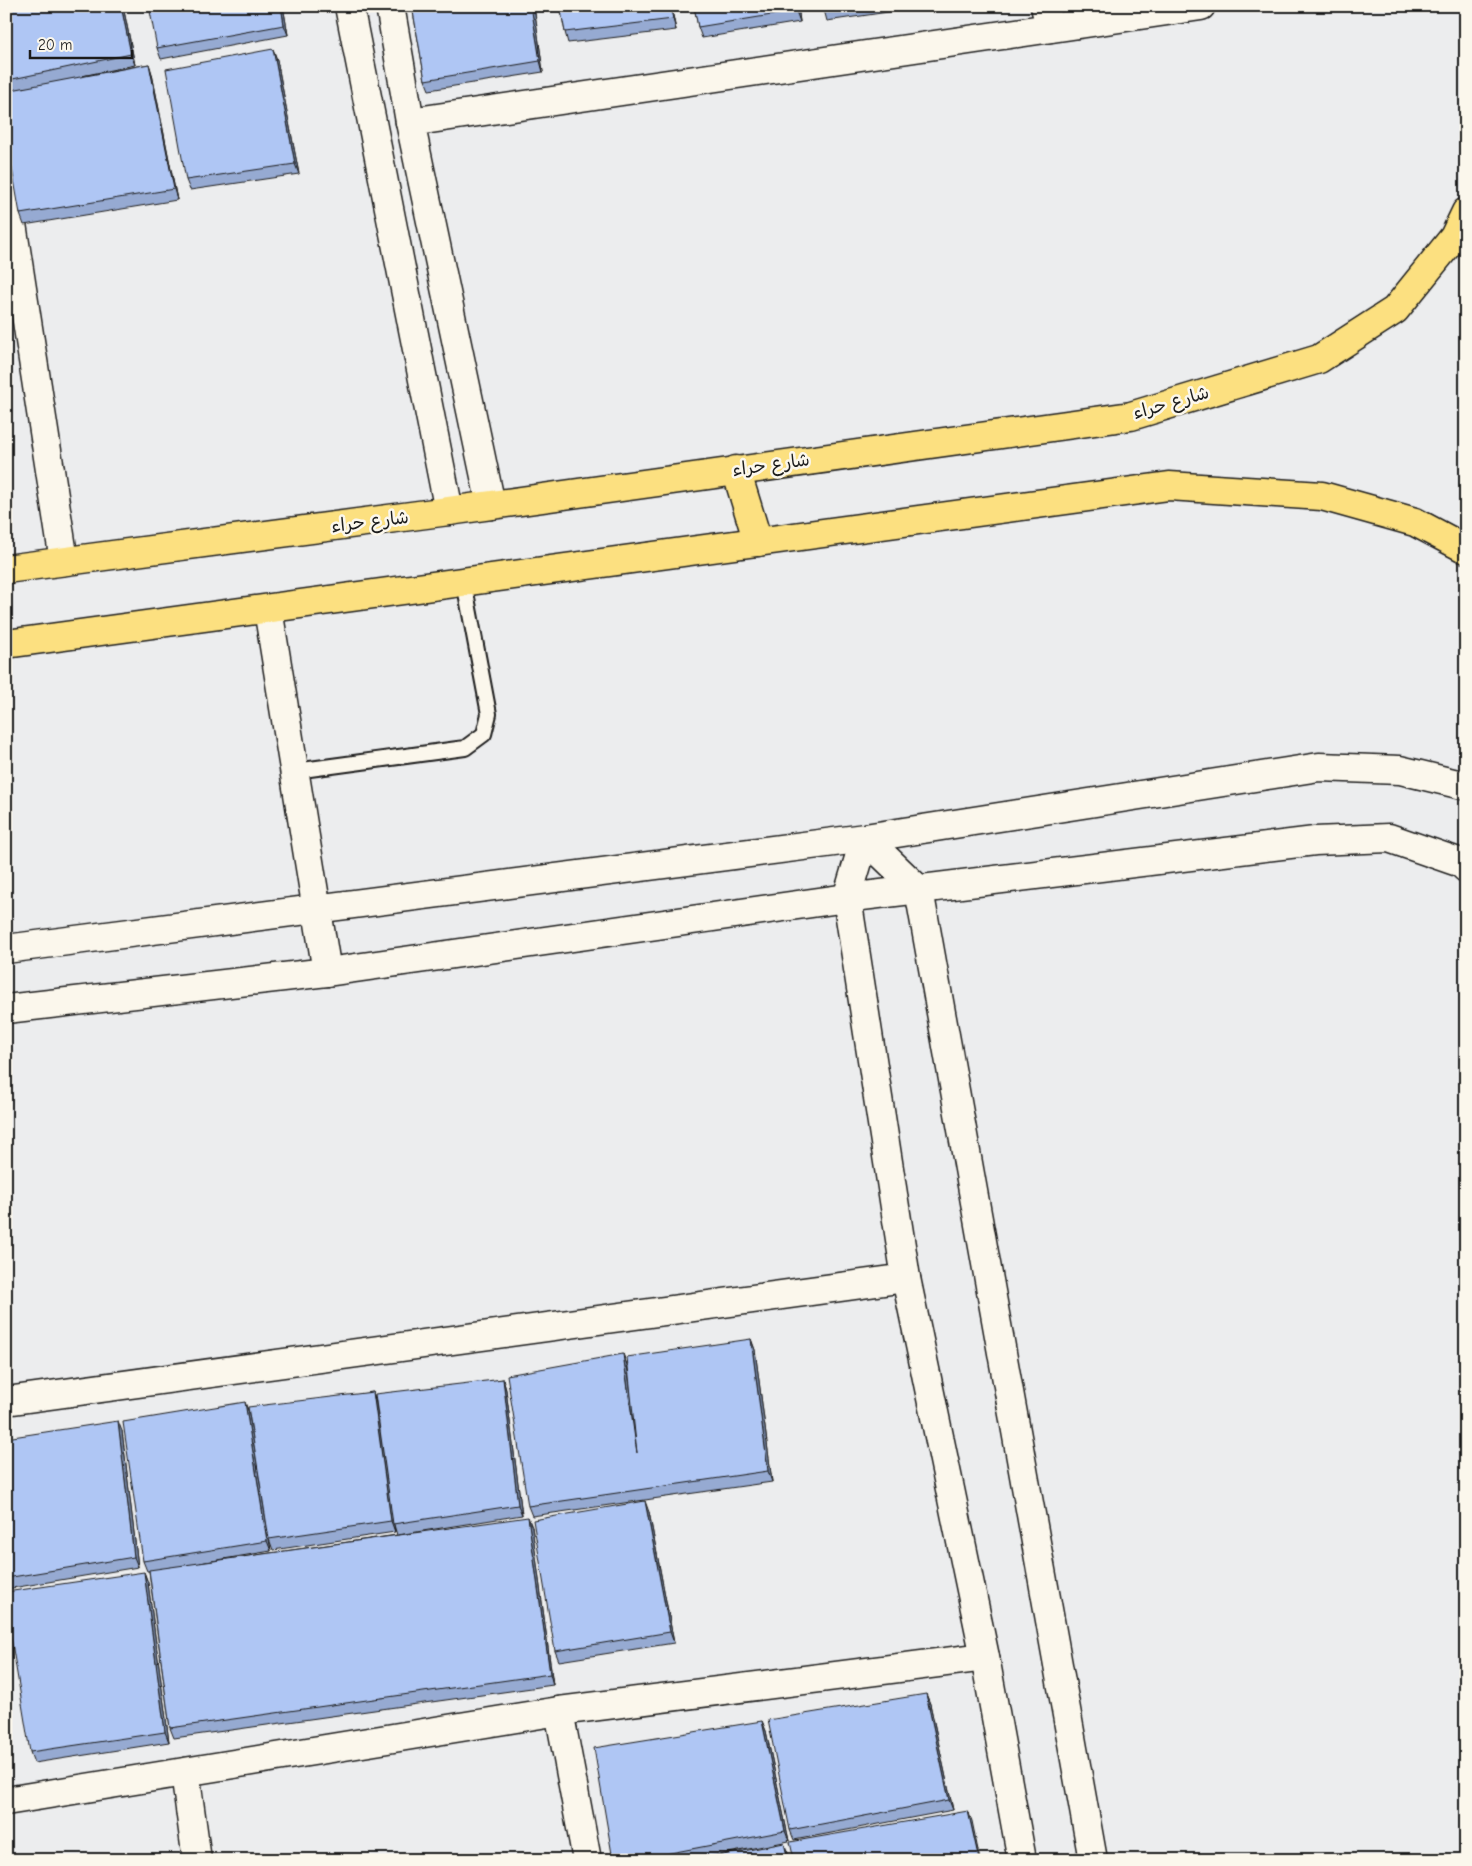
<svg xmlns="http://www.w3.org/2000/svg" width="1472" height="1866" viewBox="0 0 1472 1866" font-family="'Comic Neue','Playpen Sans Arabic',sans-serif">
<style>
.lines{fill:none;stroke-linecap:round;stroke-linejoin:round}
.service-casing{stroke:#1c1c1c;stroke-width:18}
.minor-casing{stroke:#1c1c1c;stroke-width:31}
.tertiary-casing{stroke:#1c1c1c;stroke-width:31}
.primary-casing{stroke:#1c1c1c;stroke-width:31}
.service{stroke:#fbf7ec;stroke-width:14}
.minor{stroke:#fbf7ec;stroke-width:28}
.tertiary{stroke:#fbf7ec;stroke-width:28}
.primary{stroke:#fce080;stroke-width:28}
.wall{fill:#96aad2;stroke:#1c1c1c;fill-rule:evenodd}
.shaded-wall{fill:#7a8bab;stroke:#1c1c1c}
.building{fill:#afc6f4;stroke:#1c1c1c}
.labels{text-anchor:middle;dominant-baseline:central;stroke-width:5;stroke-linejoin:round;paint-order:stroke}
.street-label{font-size:18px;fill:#1c1c1c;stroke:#fbf7ec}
</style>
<rect width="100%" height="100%" fill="#ecedee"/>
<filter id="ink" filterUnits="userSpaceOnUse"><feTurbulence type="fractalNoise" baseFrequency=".02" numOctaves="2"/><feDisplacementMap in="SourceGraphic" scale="10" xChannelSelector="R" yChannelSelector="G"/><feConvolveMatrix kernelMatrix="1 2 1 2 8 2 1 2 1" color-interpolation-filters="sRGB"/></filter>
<g filter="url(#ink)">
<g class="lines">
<defs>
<polyline id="service" points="295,771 465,748 484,734 489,714 464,582"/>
<g id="minor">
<polyline points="349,6 449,511"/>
<polyline points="390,6 410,122 491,505"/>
<polyline points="1045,6 1050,28"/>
<polyline points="410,122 1201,6"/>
<polyline points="6,185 64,561"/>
<polyline points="268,609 327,972"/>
<polyline points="6,1401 906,1278"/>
<polyline points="559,1711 587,1860"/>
<polyline points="185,1772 197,1860"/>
<polyline points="6,1801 559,1711 985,1657"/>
<polyline points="1022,1860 985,1657 906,1278 847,898 865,838 919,890 1093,1860"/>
</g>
<g id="tertiary">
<polyline points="6,949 865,838 1319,767 1400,770 1466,786"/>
<polyline points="6,1009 327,972 847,898 1315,841 1389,838 1461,863 1466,868"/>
</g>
<g id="primary">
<polyline points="736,470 758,542"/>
<polyline points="6,569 449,511 1131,416 1319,359 1395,310 1454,237 1466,212"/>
<polyline points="6,644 1169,486 1322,496 1415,522 1466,549"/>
</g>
</defs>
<use href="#service" class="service-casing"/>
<use href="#minor" class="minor-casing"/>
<use href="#tertiary" class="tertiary-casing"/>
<use href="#primary" class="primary-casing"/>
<use href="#service" class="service"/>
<use href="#minor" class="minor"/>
<use href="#tertiary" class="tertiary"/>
<use href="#primary" class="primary"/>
</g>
<g class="wall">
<polygon points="6,6 123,6 135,65 82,76 149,64 152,74 177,200 24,225 20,214 12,89 8,80"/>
<polygon points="283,6 288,35 161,59 157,48"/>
<polygon points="412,6 534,6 543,72 429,90 425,80"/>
<polygon points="560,6 671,6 676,30 568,43 565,32"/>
<polygon points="694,6 798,6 800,22 702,38 698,27"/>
<polygon points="823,6 929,6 827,21"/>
<polygon points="273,49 277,60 299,174 190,190 186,180"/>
<polygon points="751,1339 755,1350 772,1482 532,1516 528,1506 623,1354 627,1365 630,1389"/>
<path d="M 503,1379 L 506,1390 L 522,1515 L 398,1535 L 532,1527 L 553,1685 L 174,1738 L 170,1728 L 149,1571 L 147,1571 L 143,1561 L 249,1413 L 373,1392 L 376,1402 ZM 394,1525 L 397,1535 L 200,1563 L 271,1551 L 269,1539 L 273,1550 L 395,1532 Z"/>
<polygon points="122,1431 138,1567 6,1589 6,1438"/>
<polygon points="649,1512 674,1643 559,1661 555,1651"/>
<polygon points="144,1572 148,1583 169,1742 34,1763 30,1752"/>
<polygon points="926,1694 930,1704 953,1810 794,1840 790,1830"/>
<polygon points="762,1721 766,1731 789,1841 693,1860 613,1860"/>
</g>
<g class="shaded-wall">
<polygon points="121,6 123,6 135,65 131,54"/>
<polygon points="281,6 283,6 288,35 284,25"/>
<polygon points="531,6 534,6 543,72 540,61"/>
<polygon points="670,6 671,6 676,30 673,19"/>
<polygon points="796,6 798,6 800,22 796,11"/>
<polygon points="273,49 277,60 299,174 295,164"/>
<polygon points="149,64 152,74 177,200 174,189"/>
<polygon points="751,1339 755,1350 772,1482 768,1471"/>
<polygon points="623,1354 627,1365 641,1463 637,1453"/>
<polygon points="503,1379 506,1390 522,1515 518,1505"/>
<polygon points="373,1392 376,1403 395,1532 391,1521"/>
<polygon points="245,1402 249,1413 271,1551 267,1541"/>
<polygon points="118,1421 122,1431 138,1567 134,1557"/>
<polygon points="645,1501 649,1512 674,1643 670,1632"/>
<polygon points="528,1517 532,1527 553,1685 550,1674"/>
<polygon points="144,1572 148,1583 169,1742 165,1732"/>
<polygon points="926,1694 930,1704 953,1810 949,1800"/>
<polygon points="762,1721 766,1731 789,1841 785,1831"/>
<polygon points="968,1811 972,1821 980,1860 979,1860"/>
<polygon points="784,1843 788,1853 789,1860 788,1860"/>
</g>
<g class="building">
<polygon points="6,6 121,6 131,54 8,80 6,70"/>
<polygon points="149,6 281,6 284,25 157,48"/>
<polygon points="412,6 531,6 540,61 425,80"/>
<polygon points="560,6 670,6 673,19 565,32"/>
<polygon points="694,6 796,6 796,11 698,27"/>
<polygon points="823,6 851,6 823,10"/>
<polygon points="273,49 295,164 186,180 166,69"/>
<polygon points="149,64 174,189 20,214 6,134 6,91"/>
<polygon points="751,1339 768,1471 528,1506 507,1375 623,1354 637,1453 627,1357"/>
<polygon points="503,1379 518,1505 393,1524 375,1394"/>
<polygon points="373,1392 391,1521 269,1539 248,1407"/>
<polygon points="245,1402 267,1541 143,1561 123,1422"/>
<polygon points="118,1421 134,1557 6,1578 6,1438"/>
<polygon points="645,1501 670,1632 555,1651 533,1520"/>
<polygon points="528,1517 550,1674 170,1728 149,1570"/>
<polygon points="144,1572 165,1732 30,1752 6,1607 6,1592"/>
<polygon points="926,1694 949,1800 790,1830 768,1720"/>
<polygon points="762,1721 785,1831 634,1860 613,1860 594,1748"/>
<polygon points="968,1811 979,1860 794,1860 790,1842"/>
<polygon points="784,1843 788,1860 698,1860"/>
</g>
</g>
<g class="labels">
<g class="street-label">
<text transform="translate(1171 403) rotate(-16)">شارع حراء</text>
<text transform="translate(771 465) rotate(-8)">شارع حراء</text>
<text transform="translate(370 522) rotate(-7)">شارع حراء</text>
</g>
</g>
<rect width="1472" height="1866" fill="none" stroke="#fbf7ec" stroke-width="25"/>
<rect x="12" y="12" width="1447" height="1841" fill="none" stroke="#1c1c1c" stroke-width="2" filter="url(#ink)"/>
<path d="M30 50v8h102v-8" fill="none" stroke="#1c1c1c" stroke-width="2.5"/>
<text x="38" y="50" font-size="15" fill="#1c1c1c" stroke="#fbf7ec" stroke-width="4" paint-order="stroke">20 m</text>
</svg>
